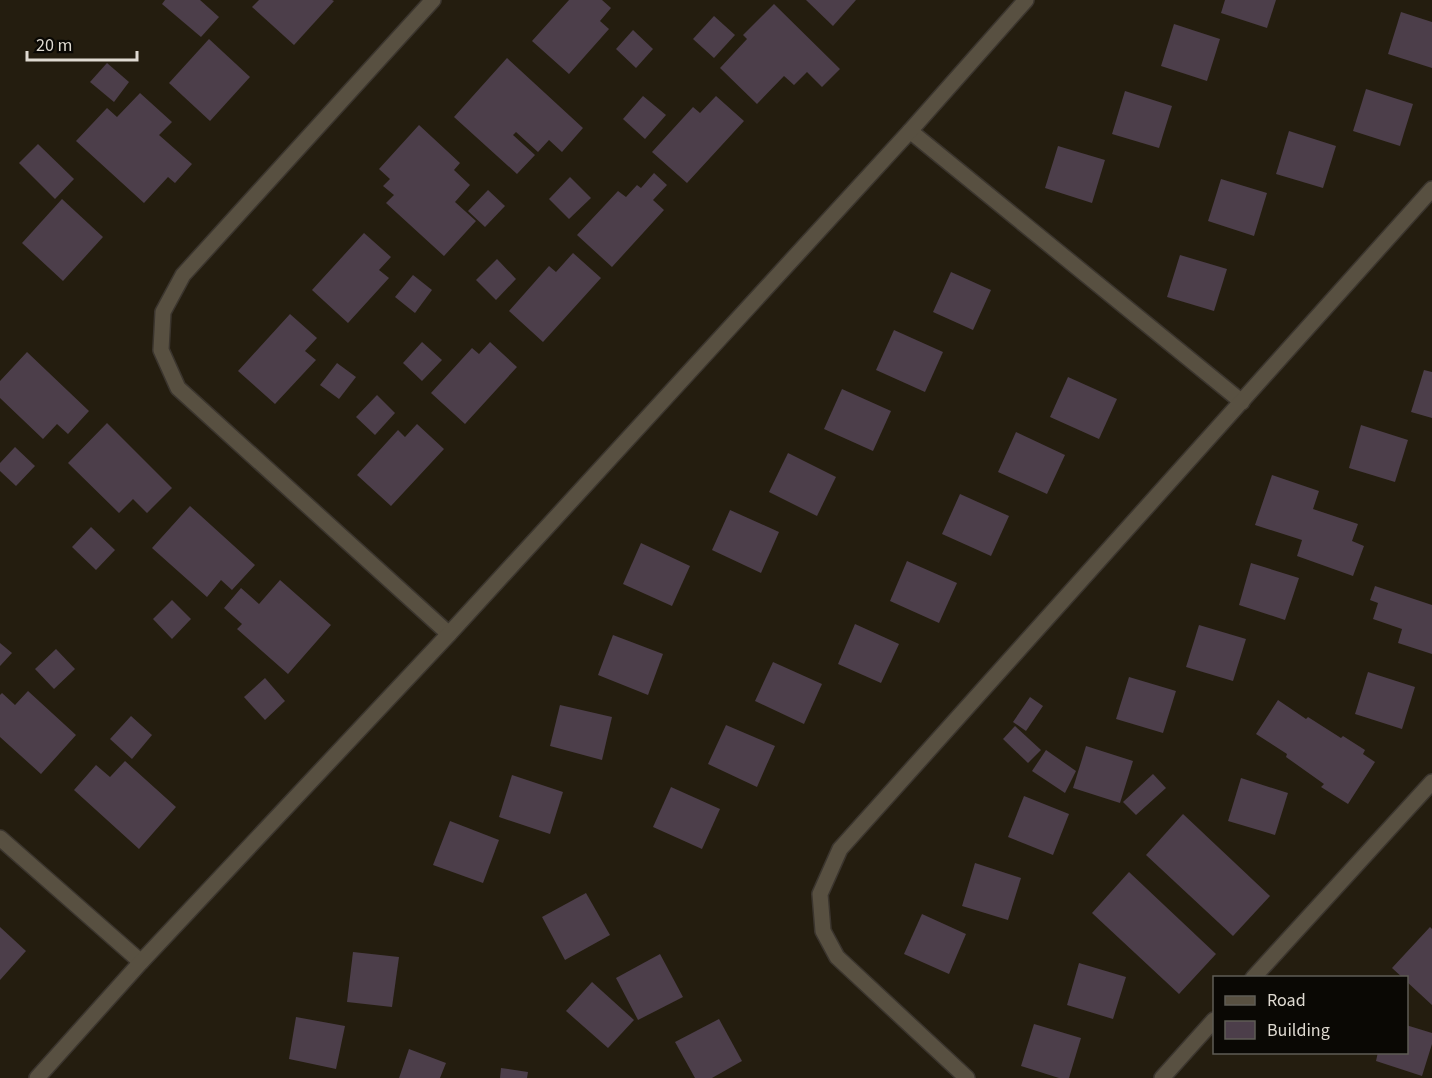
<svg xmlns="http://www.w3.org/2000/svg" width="1432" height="1078" viewBox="0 0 1432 1078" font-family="'Source Sans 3',sans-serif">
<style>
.building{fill:#4c3e4a}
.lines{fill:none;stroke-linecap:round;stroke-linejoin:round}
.street-casing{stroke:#3b352e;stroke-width:18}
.street{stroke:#585041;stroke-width:15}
</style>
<rect width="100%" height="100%" fill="#241d0f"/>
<g class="building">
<polygon points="165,0 200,0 219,17 201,37 162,4"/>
<polygon points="259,0 332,0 334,1 294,45 252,7"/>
<polygon points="569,0 602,0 611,8 600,21 609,29 569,74 532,41"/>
<polygon points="806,0 856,0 833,26"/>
<polygon points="1225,0 1276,0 1267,28 1221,13"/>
<polygon points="774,4 840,69 822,87 807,72 794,85 784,76 757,104 720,68 747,39 743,35"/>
<polygon points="1401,12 1432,22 1432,68 1388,54"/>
<polygon points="714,16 735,35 714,58 693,39"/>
<polygon points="1174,24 1220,39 1207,81 1161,66"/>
<polygon points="633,30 653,49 636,68 616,49"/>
<polygon points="209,39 250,77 210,121 169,83"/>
<polygon points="507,58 583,128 562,152 549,140 538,152 516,132 513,135 535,155 517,174 454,117"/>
<polygon points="107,63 129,82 114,102 90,82"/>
<polygon points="1366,89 1413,104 1400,146 1353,131"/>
<polygon points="1125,91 1172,106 1159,148 1112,134"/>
<polygon points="140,93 172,122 159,135 192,164 175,183 168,177 144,203 76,141 107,108 117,117"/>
<polygon points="643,96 666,115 645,139 623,119"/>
<polygon points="716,96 744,121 687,183 652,152 693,107 700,113"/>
<polygon points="419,125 460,163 454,170 470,185 455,202 476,221 444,256 386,203 394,195 383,186 390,179 379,169"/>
<polygon points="1289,131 1336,146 1323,188 1276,174"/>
<polygon points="38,144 74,179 55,199 19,163"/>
<polygon points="1058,146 1105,160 1092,203 1045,188"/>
<polygon points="654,173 667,185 653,200 664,210 612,267 577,235 618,191 626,197 637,185 641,188"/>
<polygon points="570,177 591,198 569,219 549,199"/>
<polygon points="1221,179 1267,193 1254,236 1208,221"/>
<polygon points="488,190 505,206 485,227 468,211"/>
<polygon points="62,199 103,237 63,281 22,243"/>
<polygon points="364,233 391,257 379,270 389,278 348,323 312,290"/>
<polygon points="573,253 601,278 543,342 509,311 549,266 556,272"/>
<polygon points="1180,255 1227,269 1214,311 1167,297"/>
<polygon points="497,259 516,279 496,300 476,280"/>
<polygon points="951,272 991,290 973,330 933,312"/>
<polygon points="413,275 432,290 415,313 395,297"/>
<polygon points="290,314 317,338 305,351 316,360 275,404 238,371"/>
<polygon points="894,330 943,352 925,392 876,370"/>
<polygon points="422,342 442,360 422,381 403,363"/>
<polygon points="490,342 517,367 465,424 431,393 472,348 479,354"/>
<polygon points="27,352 89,411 68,434 57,424 43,439 0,398 0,381"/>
<polygon points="337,363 356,377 339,399 320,385"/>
<polygon points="1424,370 1432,372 1432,418 1411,412"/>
<polygon points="1068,377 1117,399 1099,439 1050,417"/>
<polygon points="842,389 891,411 873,451 824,429"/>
<polygon points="377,395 395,413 375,435 356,417"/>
<polygon points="107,423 172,488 147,513 133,499 119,513 68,463"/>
<polygon points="417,424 444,449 391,506 357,475 398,430 405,437"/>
<polygon points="1361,425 1408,440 1395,482 1349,468"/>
<polygon points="1016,432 1065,455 1047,494 998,472"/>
<polygon points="15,447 35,466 16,486 0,471 0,463"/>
<polygon points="788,453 836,477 817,516 769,492"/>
<polygon points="1272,475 1319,491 1313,509 1358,524 1352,541 1364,546 1353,576 1297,556 1302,540 1255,525"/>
<polygon points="960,494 1009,516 991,556 942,534"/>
<polygon points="190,506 255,565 232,590 221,580 207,597 152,548"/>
<polygon points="730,510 779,532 761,573 712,550"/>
<polygon points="91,527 115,550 96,570 72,547"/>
<polygon points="641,543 690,566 672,606 623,584"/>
<polygon points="907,561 957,583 939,623 890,601"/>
<polygon points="1251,563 1299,578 1285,620 1239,605"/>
<polygon points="280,580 331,625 288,674 237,629 242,624 224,608 241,588 259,604"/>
<polygon points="1375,586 1432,605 1432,654 1398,643 1402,629 1373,619 1378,603 1370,600"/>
<polygon points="172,600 191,619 172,639 153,619"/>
<polygon points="855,624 899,644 881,683 838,664"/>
<polygon points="1199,625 1246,639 1233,681 1186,667"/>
<polygon points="613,635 663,654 648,695 598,675"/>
<polygon points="0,643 12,653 0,666"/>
<polygon points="56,649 75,669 54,689 35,669"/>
<polygon points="773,662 822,684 804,724 755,701"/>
<polygon points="1368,672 1415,687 1402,729 1355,714"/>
<polygon points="1129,677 1176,691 1163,733 1116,719"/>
<polygon points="265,678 285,701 265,720 244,697"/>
<polygon points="28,691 76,735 41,774 0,737 0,695 2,693 15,705"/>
<polygon points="1030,697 1043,706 1026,731 1013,722"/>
<polygon points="1278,700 1306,719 1308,717 1341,738 1343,736 1365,750 1363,754 1375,762 1348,804 1321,787 1324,784 1286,757 1287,754 1256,734"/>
<polygon points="560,705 612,717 602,760 550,746"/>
<polygon points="131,716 152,735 132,759 110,739"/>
<polygon points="726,725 775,746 757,787 708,764"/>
<polygon points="1015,726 1041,750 1028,763 1003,739"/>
<polygon points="1086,746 1133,761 1120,803 1073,788"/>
<polygon points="1046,750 1076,771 1065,793 1032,771"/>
<polygon points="125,761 176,807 139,849 74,790 96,765 110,777"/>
<polygon points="1153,774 1166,788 1136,815 1123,802"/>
<polygon points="512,775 563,792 550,834 499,817"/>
<polygon points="1241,778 1288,793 1275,835 1228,821"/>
<polygon points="671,787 720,809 702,849 653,827"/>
<polygon points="1024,796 1069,814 1053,855 1008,837"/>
<polygon points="1183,814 1270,896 1233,936 1146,855"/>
<polygon points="450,821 499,840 483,883 433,865"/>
<polygon points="975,863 1021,878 1008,920 962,906"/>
<polygon points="1129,872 1216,954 1179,994 1092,913"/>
<polygon points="586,893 610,935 565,960 542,917"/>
<polygon points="922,914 966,934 949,974 904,954"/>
<polygon points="0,927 26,951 0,980"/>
<polygon points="1430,927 1432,929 1432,1005 1406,981 1406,978 1403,978 1392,968"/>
<polygon points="353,952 399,957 392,1007 347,1002"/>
<polygon points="660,954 683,997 638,1020 616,978"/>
<polygon points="1079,963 1126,977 1113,1019 1067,1005"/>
<polygon points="592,982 634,1020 608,1048 566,1011"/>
<polygon points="296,1017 345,1026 336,1069 289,1059"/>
<polygon points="719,1019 742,1061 712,1078 695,1078 675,1042"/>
<polygon points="1034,1024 1081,1038 1069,1078 1059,1078 1021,1066"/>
<polygon points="1406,1025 1432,1033 1432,1044 1422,1076 1376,1061 1378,1052 1406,1052"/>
<polygon points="409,1049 446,1063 440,1078 399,1078"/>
<polygon points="501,1068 528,1072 527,1078 500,1078"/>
</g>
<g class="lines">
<defs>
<g id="street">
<polyline points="433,0 183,275 163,312 161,350 178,388 449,634"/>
<polyline points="910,131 1242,402"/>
<polyline points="0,838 141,962"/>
<polyline points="1253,978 1432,782"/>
<polyline points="37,1078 141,962 449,634 910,131 1026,0"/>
<polyline points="967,1078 837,957 823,931 820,894 840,849 1432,189"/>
<polyline points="1162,1078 1214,1020"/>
</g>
</defs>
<use href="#street" class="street-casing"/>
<use href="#street" class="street"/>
</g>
<rect x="1213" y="976" width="195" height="78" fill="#0a0804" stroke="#5f5c56" stroke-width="1.5"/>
<rect x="1225" y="996" width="30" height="9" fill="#585041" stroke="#5f5c56" stroke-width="1.5"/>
<text x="1267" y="1006" font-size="18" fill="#dfdad1">Road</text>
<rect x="1225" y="1021" width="30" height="18" fill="#4c3e4a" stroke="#5f5c56" stroke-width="1.5"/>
<text x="1267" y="1036" font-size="18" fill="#dfdad1">Building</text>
<path d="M27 51v9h110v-9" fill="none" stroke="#dfdad1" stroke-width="3"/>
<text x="36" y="51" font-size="18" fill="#dfdad1" stroke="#0a0804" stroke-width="4.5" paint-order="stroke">20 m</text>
</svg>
